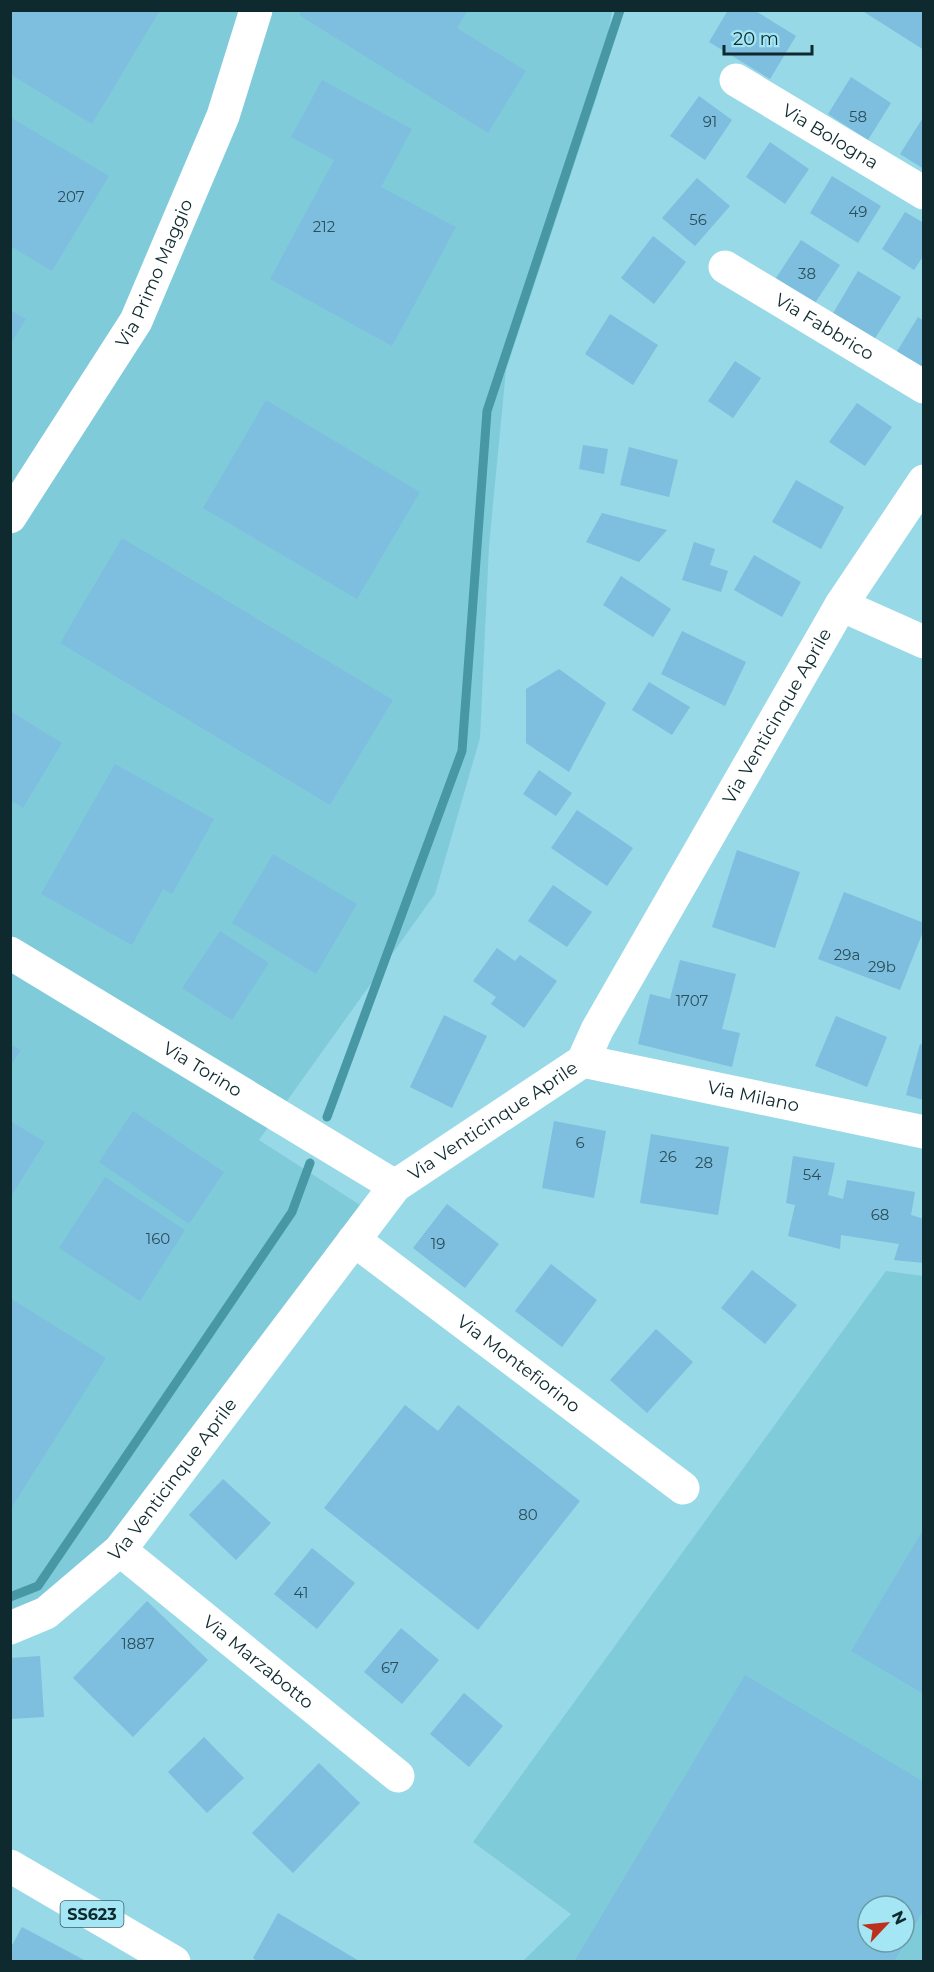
<svg xmlns="http://www.w3.org/2000/svg" width="934" height="1972" viewBox="0 0 934 1972" font-family="Montserrat,sans-serif">
<style>
.built{fill:#80cbda;fill-rule:evenodd}
.lines{fill:none;stroke-linecap:round;stroke-linejoin:round}
.stream{stroke:#4797a5;stroke-width:9}
.building{fill:#7ebedf;fill-rule:evenodd}
.minor{stroke:#fff;stroke-width:33}
.primary{stroke:#fff;stroke-width:33}
.labels{text-anchor:middle;dominant-baseline:central;stroke-width:5;stroke-linejoin:round;paint-order:stroke}
.number-label{font-size:15px;fill:#2a4f5a}
.shield{fill:#a4e6f3;stroke:#3b6269;stroke-width:1.5}
.shield-label{font-size:16px;font-weight:bold;fill:#0e2a2e}
.street-label{font-size:18px;fill:#0e2a2e;stroke:#a4e6f3}
</style>
<rect width="100%" height="100%" fill="#97d9e6"/>
<g class="built">
<polygon points="11,11 612,11 598,93 506,370 489,546 480,738 435,894 259,1140 385,1221 194,1457 59,1589 11,1614"/>
<path d="M 886,1271 L 923,1276 L 923,1961 L 523,1961 L 571,1914 L 473,1842 ZM 868,1906 L 904,1906 L 904,1942 L 868,1942 Z"/>
</g>
<g class="lines">
<g class="stream">
<polyline points="327,1117 462,751 487,411 620,10"/>
<polyline points="10,1597 38,1586 292,1212 310,1163"/>
</g>
</g>
<g class="building">
<polygon points="10,10 160,10 92,124 10,74"/>
<polygon points="302,10 468,10 457,28 526,71 488,133 299,15"/>
<polygon points="728,10 754,10 796,36 770,79 709,42"/>
<polygon points="861,10 924,10 924,50"/>
<polygon points="851,77 891,103 868,140 828,114"/>
<polygon points="322,80 412,129 381,187 456,227 392,346 270,279 334,160 291,137"/>
<polygon points="699,96 732,120 705,160 670,136"/>
<polygon points="924,116 924,169 900,154"/>
<polygon points="10,117 109,176 52,271 10,246"/>
<polygon points="770,142 809,169 785,204 746,177"/>
<polygon points="832,176 881,206 858,243 810,213"/>
<polygon points="697,178 730,206 695,246 662,218"/>
<polygon points="905,212 924,223 924,255 914,270 882,249"/>
<polygon points="653,236 686,262 654,304 621,278"/>
<polygon points="801,240 840,265 815,303 776,278"/>
<polygon points="858,271 901,297 874,340 832,315"/>
<polygon points="10,310 26,319 10,345"/>
<polygon points="610,314 658,345 633,385 585,354"/>
<polygon points="918,317 924,321 924,370 896,353"/>
<polygon points="735,361 761,378 733,418 708,401"/>
<polygon points="266,400 420,492 357,599 203,508"/>
<polygon points="857,403 892,427 865,466 829,442"/>
<polygon points="583,445 608,449 604,474 579,469"/>
<polygon points="629,447 678,460 669,497 620,485"/>
<polygon points="796,480 844,507 821,549 772,522"/>
<polygon points="602,513 667,530 639,562 586,542"/>
<polygon points="122,538 393,700 330,805 60,643"/>
<polygon points="694,542 715,549 710,565 728,571 721,592 682,580"/>
<polygon points="754,555 801,582 782,617 734,590"/>
<polygon points="621,576 671,609 653,637 603,605"/>
<polygon points="682,631 746,662 725,706 661,674"/>
<polygon points="559,669 606,703 569,772 526,743 526,689"/>
<polygon points="649,682 690,707 672,735 632,710"/>
<polygon points="10,711 62,743 23,808 10,800"/>
<polygon points="115,764 214,819 172,894 163,889 132,945 41,894"/>
<polygon points="539,770 572,793 556,816 523,794"/>
<polygon points="577,810 633,848 607,886 551,848"/>
<polygon points="737,850 800,872 775,948 712,927"/>
<polygon points="273,854 357,904 316,974 232,923"/>
<polygon points="553,885 592,912 567,947 528,921"/>
<polygon points="844,892 924,923 924,929 900,990 818,959"/>
<polygon points="220,931 269,963 232,1020 182,988"/>
<polygon points="497,948 515,961 520,955 557,981 524,1028 491,1004 496,997 473,981"/>
<polygon points="680,960 736,974 722,1029 740,1033 732,1067 638,1044 650,994 670,999"/>
<polygon points="444,1015 487,1036 452,1108 410,1087"/>
<polygon points="836,1016 887,1037 867,1087 815,1066"/>
<polygon points="10,1044 21,1050 10,1067"/>
<polygon points="920,1044 924,1045 924,1100 906,1095"/>
<polygon points="133,1111 224,1172 189,1224 99,1162"/>
<polygon points="10,1121 45,1142 10,1198"/>
<polygon points="554,1121 606,1131 594,1198 542,1188"/>
<polygon points="651,1134 729,1147 718,1215 640,1203"/>
<polygon points="793,1156 835,1163 828,1195 843,1199 847,1180 915,1192 911,1215 924,1219 924,1263 894,1260 899,1244 841,1235 840,1249 788,1236 795,1205 786,1203"/>
<polygon points="105,1177 185,1230 140,1301 59,1248"/>
<polygon points="447,1204 499,1244 465,1288 413,1248"/>
<polygon points="551,1264 597,1300 562,1347 515,1311"/>
<polygon points="752,1270 797,1305 765,1344 721,1308"/>
<polygon points="10,1298 106,1358 10,1510"/>
<polygon points="656,1329 693,1362 647,1413 610,1380"/>
<polygon points="405,1405 438,1431 458,1405 580,1501 478,1630 324,1508"/>
<polygon points="223,1479 271,1523 236,1560 189,1515"/>
<polygon points="924,1528 924,1694 851,1651"/>
<polygon points="312,1548 355,1583 317,1629 274,1594"/>
<polygon points="147,1601 208,1660 133,1737 73,1678"/>
<polygon points="401,1628 439,1660 402,1704 364,1672"/>
<polygon points="40,1656 44,1717 10,1719 10,1658"/>
<path d="M 745,1675 L 924,1782 L 924,1909 L 894,1962 L 574,1962 ZM 868,1906 L 904,1906 L 904,1942 L 868,1942 Z"/>
<polygon points="464,1693 503,1726 469,1767 430,1734"/>
<polygon points="204,1737 244,1778 207,1813 168,1772"/>
<polygon points="319,1763 360,1803 293,1873 252,1833"/>
<polygon points="278,1913 361,1962 258,1962 253,1958"/>
<polygon points="22,1927 88,1962 10,1962 10,1949"/>
</g>
<g class="lines">
<g class="minor">
<path id="s1" d="M 736,80 L 924,193"/>
<path id="s2" d="M 725,267 L 924,387"/>
<path id="s3" d="M 10,517 L 136,321 L 223,116 L 256,10"/>
<polyline points="841,605 924,642"/>
<path id="s4" d="M 10,953 L 395,1186"/>
<path id="s5" d="M 583,1061 L 924,1132"/>
<path id="s6" d="M 354,1240 L 683,1488"/>
<path id="s7" d="M 120,1550 L 398,1776"/>
<path id="s8" d="M 10,1628 L 46,1613 L 120,1550 L 395,1186 L 583,1061 L 597,1030 L 841,605 L 924,481"/>
</g>
<polyline class="primary" points="10,1866 174,1962"/>
</g>
<g class="labels">
<g class="number-label">
<text x="858" y="116">58</text>
<text x="710" y="121">91</text>
<text x="71" y="196">207</text>
<text x="858" y="211">49</text>
<text x="698" y="219">56</text>
<text x="324" y="226">212</text>
<text x="807" y="273">38</text>
<text x="847" y="954">29a</text>
<text x="882" y="966">29b</text>
<text x="692" y="1000">1707</text>
<text x="580" y="1142">6</text>
<text x="668" y="1156">26</text>
<text x="704" y="1162">28</text>
<text x="812" y="1174">54</text>
<text x="880" y="1214">68</text>
<text x="158" y="1238">160</text>
<text x="438" y="1243">19</text>
<text x="528" y="1514">80</text>
<text x="301" y="1592">41</text>
<text x="138" y="1643">1887</text>
<text x="390" y="1667">67</text>
</g>
<rect class="shield" x="60.5" y="1901" width="63" height="26" rx="4.5"/>
<g class="shield-label">
<text x="92" y="1914">SS623</text>
</g>
<g class="street-label">
<text stroke="none"><textPath href="#s1" startOffset="110">Via Bologna</textPath></text>
<text stroke="none"><textPath href="#s3" startOffset="284">Via Primo Maggio</textPath></text>
<text stroke="none"><textPath href="#s2" startOffset="116">Via Fabbrico</textPath></text>
<text stroke="none"><textPath href="#s8" startOffset="1214">Via Venticinque Aprile</textPath></text>
<text stroke="none"><textPath href="#s4" startOffset="225">Via Torino</textPath></text>
<text stroke="none"><textPath href="#s5" startOffset="174">Via Milano</textPath></text>
<text stroke="none"><textPath href="#s8" startOffset="710">Via Venticinque Aprile</textPath></text>
<text stroke="none"><textPath href="#s6" startOffset="206">Via Montefiorino</textPath></text>
<text stroke="none"><textPath href="#s8" startOffset="224">Via Venticinque Aprile</textPath></text>
<text stroke="none"><textPath href="#s7" startOffset="178">Via Marzabotto</textPath></text>
</g>
</g>
<rect width="934" height="1972" fill="none" stroke="#0e2a2e" stroke-width="24"/>
<g transform="translate(886 1924) rotate(64)"><circle r="28" fill="#a4e6f3" stroke="#689ba4" stroke-width="1.5"/>
<path d="M0-4.5L10 22L0 15L-10 22Z" fill="#bc301e"/>
<text y="-9" font-size="16" font-weight="bold" text-anchor="middle" fill="#0e2a2e">N</text>
</g>
<path d="M724 45v9h88v-9" fill="none" stroke="#0e2a2e" stroke-width="3"/>
<text x="733" y="45" font-size="18" fill="#0e2a2e" stroke="#a4e6f3" stroke-width="4.5" paint-order="stroke">20 m</text>
</svg>
